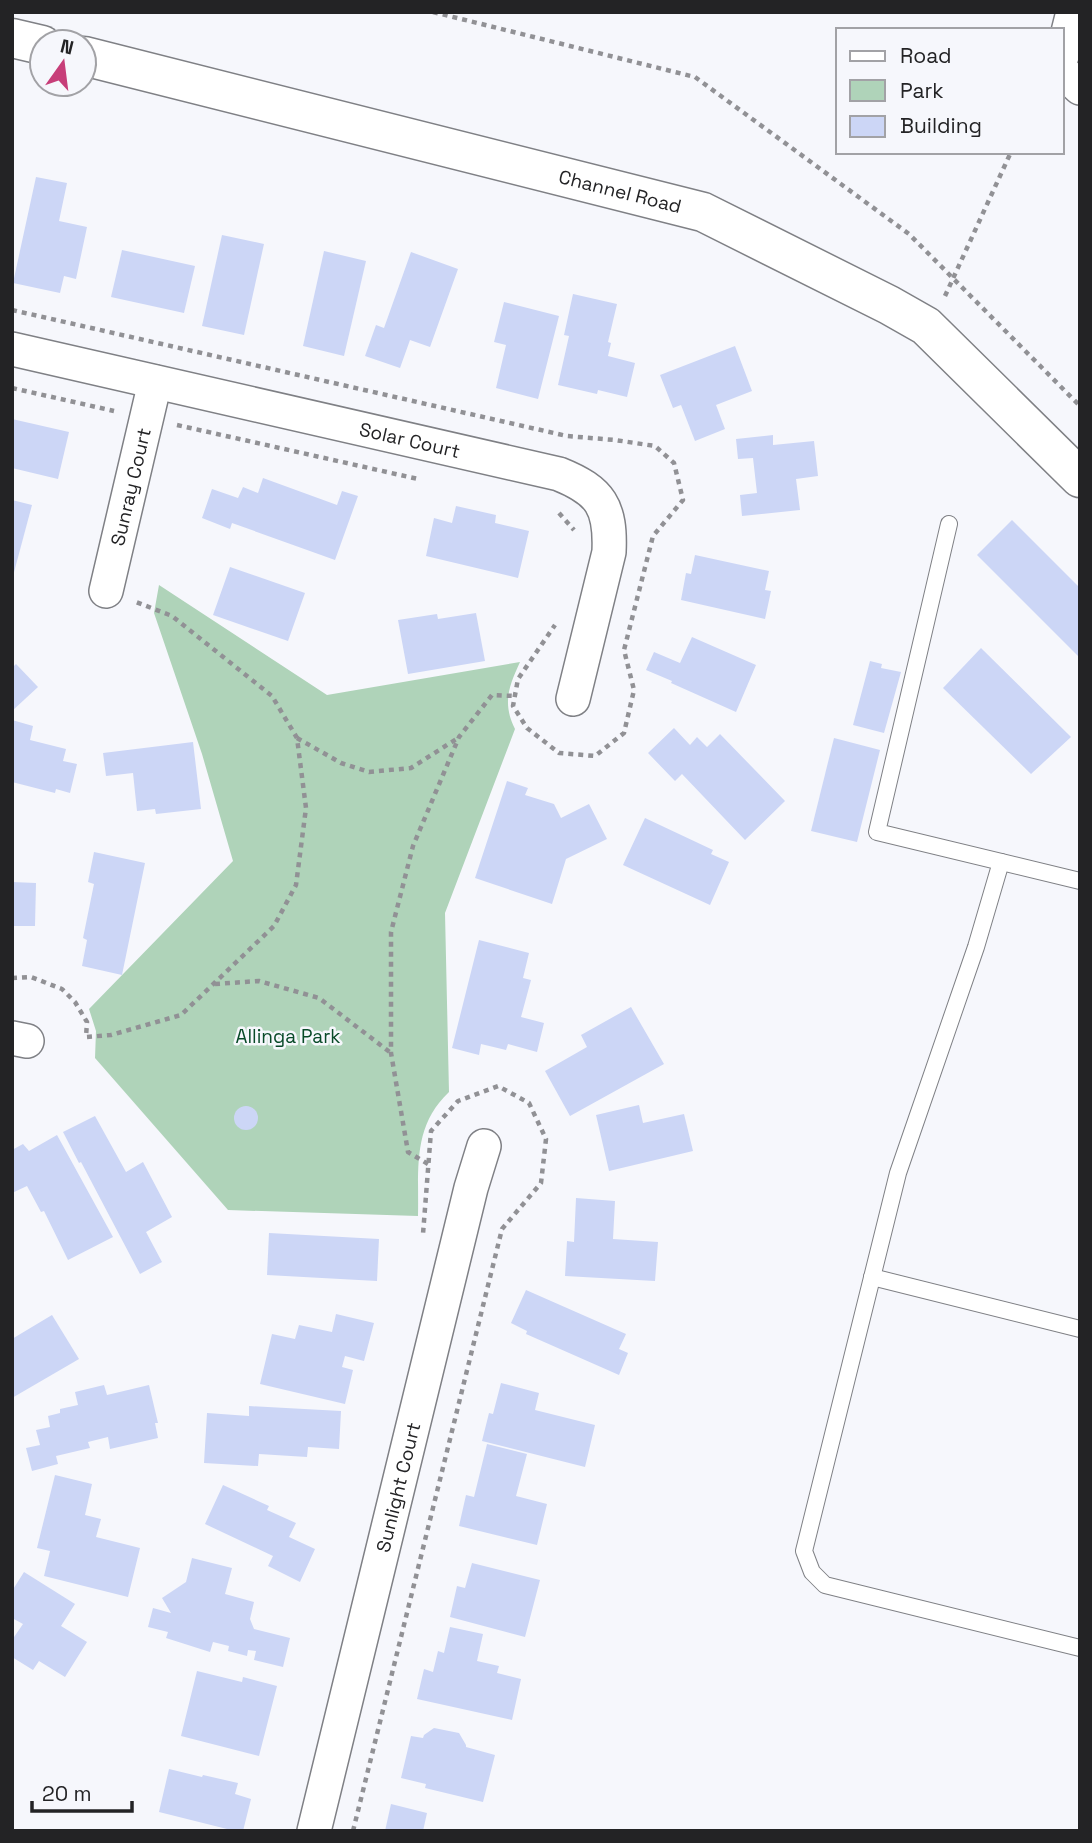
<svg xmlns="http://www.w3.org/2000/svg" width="1092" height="1843" viewBox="0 0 1092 1843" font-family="'Space Grotesk',sans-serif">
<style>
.green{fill:#afd3b9}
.building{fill:#ccd6f6}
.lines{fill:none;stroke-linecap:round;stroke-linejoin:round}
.service-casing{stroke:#7f8085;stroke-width:18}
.minor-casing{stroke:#7f8085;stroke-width:36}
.tertiary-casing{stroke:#7f8085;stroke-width:41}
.path{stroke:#919195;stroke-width:4.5;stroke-dasharray:5 5;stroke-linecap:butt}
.service{stroke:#fff;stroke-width:16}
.minor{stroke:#fff;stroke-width:33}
.tertiary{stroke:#fff;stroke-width:38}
.labels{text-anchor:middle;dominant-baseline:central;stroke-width:5;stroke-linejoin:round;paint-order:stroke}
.street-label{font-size:19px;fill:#232325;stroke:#f6f7fc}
.park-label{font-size:19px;fill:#084a28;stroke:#f6f7fc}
</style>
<rect width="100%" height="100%" fill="#f6f7fc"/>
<path class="green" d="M 159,585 L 327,695 L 520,662 C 509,686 502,703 515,729 L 445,913 L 449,1092 C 412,1127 419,1169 418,1216 L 228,1210 L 95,1058 L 96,1031 L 89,1009 L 233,861 L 202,754 L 154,613 Z"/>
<g class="building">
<polygon points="36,177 67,183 59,221 87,227 76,279 64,276 60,293 13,283"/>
<polygon points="222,235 264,244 244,335 202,326"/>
<polygon points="122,250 195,266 184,313 111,297"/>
<polygon points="324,251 366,261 344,356 303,346"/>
<polygon points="411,252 458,269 430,347 410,340 400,368 365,356 376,325 384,328"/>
<polygon points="573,294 617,304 608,342 611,343 608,356 635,363 627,397 598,390 597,394 558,385 569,336 564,335"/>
<polygon points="504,302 559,316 538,399 496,388 506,345 494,342"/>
<polygon points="735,346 752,391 716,405 725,429 695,441 681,405 673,408 660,375"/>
<polygon points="12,419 69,432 58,479 12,468"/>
<polygon points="773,435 773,445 814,441 818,476 796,479 800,510 742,516 740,495 757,493 753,458 738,459 736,439"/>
<polygon points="263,478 337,505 342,491 358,496 335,560 232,523 230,529 202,518 212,489 238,498 243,487 258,493"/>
<polygon points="12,500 32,505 13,576 12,575"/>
<polygon points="456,506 496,515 495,523 529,531 518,578 426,556 434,518 452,523"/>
<polygon points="1012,520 1080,588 1080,658 977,555"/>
<polygon points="695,555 769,571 765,590 771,591 765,619 681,600 686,573 691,574"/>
<polygon points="230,567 305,593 288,641 213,615"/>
<polygon points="476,613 485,661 408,674 398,620 437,614 438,619"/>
<polygon points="692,637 756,665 736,712 671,683 672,681 646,670 654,652 680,663"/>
<polygon points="981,648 1071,737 1031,774 943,688"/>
<polygon points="870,661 882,664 881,668 901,672 884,733 853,725"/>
<polygon points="16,664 38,687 12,711 12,668"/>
<polygon points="12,720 33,726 30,740 66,749 63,761 77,764 70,793 56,789 55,793 12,782"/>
<polygon points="674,728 690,745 697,737 707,747 720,734 785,801 745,840 682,774 675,781 648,753"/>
<polygon points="834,738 880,750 857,842 811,831"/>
<polygon points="193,742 201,809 156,814 155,809 137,811 133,773 106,776 103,753"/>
<polygon points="507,781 528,788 525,795 554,804 561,818 589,804 607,839 566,859 552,904 475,878"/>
<polygon points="645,818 713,850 711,854 729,862 710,905 623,865"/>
<polygon points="94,852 145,863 122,975 82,966 87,940 83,938 94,884 88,882"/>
<polygon points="12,882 36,883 35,926 12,926"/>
<polygon points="479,940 529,953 523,978 531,980 521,1017 544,1023 537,1052 508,1044 506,1050 481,1044 479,1055 452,1048"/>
<polygon points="631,1007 664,1064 570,1116 545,1071 587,1047 581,1035"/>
<polygon points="639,1105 643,1123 684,1114 693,1151 609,1171 596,1115"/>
<circle cx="246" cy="1118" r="12"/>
<polygon points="95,1116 126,1172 143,1162 172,1217 146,1232 162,1262 140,1274 81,1162 79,1163 63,1132"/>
<polygon points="57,1135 113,1237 68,1260 44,1211 41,1212 27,1186 12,1193 12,1150 23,1144 29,1151"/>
<polygon points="576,1198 615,1201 613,1239 658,1242 655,1281 565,1276 567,1241 574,1242"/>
<polygon points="269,1233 379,1239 377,1281 267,1275"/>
<polygon points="526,1290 626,1334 619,1349 628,1353 619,1375 526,1334 527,1331 511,1323"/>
<polygon points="336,1314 374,1323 364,1361 345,1356 342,1367 353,1370 345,1404 260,1384 272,1334 295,1339 299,1325 332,1332"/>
<polygon points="52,1315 79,1359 12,1398 12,1339"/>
<polygon points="501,1383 539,1393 535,1410 595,1425 585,1467 482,1441 489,1413 493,1414"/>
<polygon points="104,1385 107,1395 149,1385 158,1423 155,1423 158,1438 110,1449 108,1437 88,1442 90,1448 56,1456 58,1464 32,1471 26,1448 40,1445 36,1430 50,1427 48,1416 60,1413 60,1409 78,1405 75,1392"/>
<polygon points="249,1406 341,1411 339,1449 308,1447 307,1457 259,1454 258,1466 204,1463 207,1413 249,1416"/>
<polygon points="487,1444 527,1454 516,1496 547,1504 537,1545 459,1526 466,1495 474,1497"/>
<polygon points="55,1475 92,1484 85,1515 101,1519 96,1537 140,1548 128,1597 44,1576 50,1551 37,1548"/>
<polygon points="223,1485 269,1506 267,1510 296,1523 289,1537 315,1549 300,1582 268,1566 273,1556 205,1524"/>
<polygon points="192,1558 232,1568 225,1594 254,1602 250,1619 254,1629 290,1638 283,1667 254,1660 256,1651 248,1650 247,1656 228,1651 229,1646 213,1642 210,1652 166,1638 168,1632 148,1627 153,1608 171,1613 162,1598 186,1582"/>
<polygon points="472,1563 540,1580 525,1637 450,1617 457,1586 465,1588"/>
<polygon points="24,1572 75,1604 61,1626 87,1642 65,1677 39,1661 33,1670 12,1657 12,1640 23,1624 12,1618 12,1591"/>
<polygon points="450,1627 483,1634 477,1661 499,1666 497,1673 521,1679 512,1720 417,1699 424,1669 433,1672 438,1651 444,1653"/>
<polygon points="197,1671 242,1682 243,1677 277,1686 259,1756 181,1736"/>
<polygon points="434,1728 459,1733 466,1745 466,1747 495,1755 483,1802 425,1788 426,1784 401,1778 411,1736 423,1738 424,1735"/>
<polygon points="169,1769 202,1777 203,1775 238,1783 235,1794 251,1799 243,1831 235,1831 159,1812"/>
<polygon points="391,1804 427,1813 423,1831 385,1831"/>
</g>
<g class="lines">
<defs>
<g id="service">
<polyline points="949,524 877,832 1080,881"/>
<polyline points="1001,862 976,947 898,1173 804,1551 812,1572 825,1585 1080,1648"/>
<polyline points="872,1277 1080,1329"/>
</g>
<g id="minor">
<polyline points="1062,56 1073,12"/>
<polyline points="1062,71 1080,88"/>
<path id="s1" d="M 12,349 L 559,474 C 601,491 611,507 609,552 L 573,699"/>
<path id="s2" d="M 106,591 L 155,382"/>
<polyline points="12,1038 27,1041"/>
<path id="s3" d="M 314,1831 L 471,1188 L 484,1146"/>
</g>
<g id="tertiary">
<polyline points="12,38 42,45"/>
<path id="s4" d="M 84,56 L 703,212 L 889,305 L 926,326 L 1080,478"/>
</g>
</defs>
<use href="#service" class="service-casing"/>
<use href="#minor" class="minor-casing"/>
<use href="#tertiary" class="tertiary-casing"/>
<g class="path">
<polyline points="433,12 695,77 909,234 1080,406"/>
<polyline points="945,296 1011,152"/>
<polyline points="12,310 567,436 615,440 655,446 674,463 683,500 653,536 624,650 634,690 624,733 595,756 559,753 527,728 513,706 518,679 555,625"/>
<polyline points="12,388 114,411"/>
<polyline points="177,425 418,479"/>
<polyline points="559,513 574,530"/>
<polyline points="297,738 341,763 369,772 411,768 458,738"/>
<polyline points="12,978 31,977 62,989 75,1002 87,1022 86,1037 111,1035 181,1015 274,926 296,885 306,808 297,738 272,696 172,616 136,602"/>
<polyline points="215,984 259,981 319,998 391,1053"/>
<polyline points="428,1164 408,1152 391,1053 391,932 413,846 459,737 492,695 515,696"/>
<polyline points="353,1831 502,1229 541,1183 546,1139 529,1103 498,1086 458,1101 431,1131 423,1234"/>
</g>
<use href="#service" class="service"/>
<use href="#minor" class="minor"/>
<use href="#tertiary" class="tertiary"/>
</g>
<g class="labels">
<g class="street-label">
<text stroke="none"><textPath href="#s4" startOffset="553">Channel Road</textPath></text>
<text stroke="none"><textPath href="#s1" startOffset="408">Solar Court</textPath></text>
<text stroke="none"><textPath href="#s2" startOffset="107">Sunray Court</textPath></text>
<text stroke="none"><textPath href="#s3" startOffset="354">Sunlight Court</textPath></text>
</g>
<g class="park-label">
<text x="288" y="1036">Allinga Park</text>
</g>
</g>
<rect width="1092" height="1843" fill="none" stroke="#232325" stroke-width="28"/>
<rect x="836" y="28" width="228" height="126" fill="#f6f7fc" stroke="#a2a2a6" stroke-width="2"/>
<rect x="850" y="51" width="35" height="10" fill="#ffffff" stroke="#a2a2a6" stroke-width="2"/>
<text x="900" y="63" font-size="21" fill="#232325">Road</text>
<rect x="850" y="80" width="35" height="21" fill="#afd3b9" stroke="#a2a2a6" stroke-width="2"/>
<text x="900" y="98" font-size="21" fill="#232325">Park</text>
<rect x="850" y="116" width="35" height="21" fill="#ccd6f6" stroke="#a2a2a6" stroke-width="2"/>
<text x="900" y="133" font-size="21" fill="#232325">Building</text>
<g transform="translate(63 63) rotate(14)"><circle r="33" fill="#f6f7fc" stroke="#a2a2a6" stroke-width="2"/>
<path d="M0-5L12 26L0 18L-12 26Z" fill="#c73e79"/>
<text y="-10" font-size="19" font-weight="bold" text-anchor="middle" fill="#232325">N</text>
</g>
<path d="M32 1801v10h100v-10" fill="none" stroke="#232325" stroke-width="3.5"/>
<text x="42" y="1801" font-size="21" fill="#232325" stroke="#f6f7fc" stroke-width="5" paint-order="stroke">20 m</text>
</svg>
